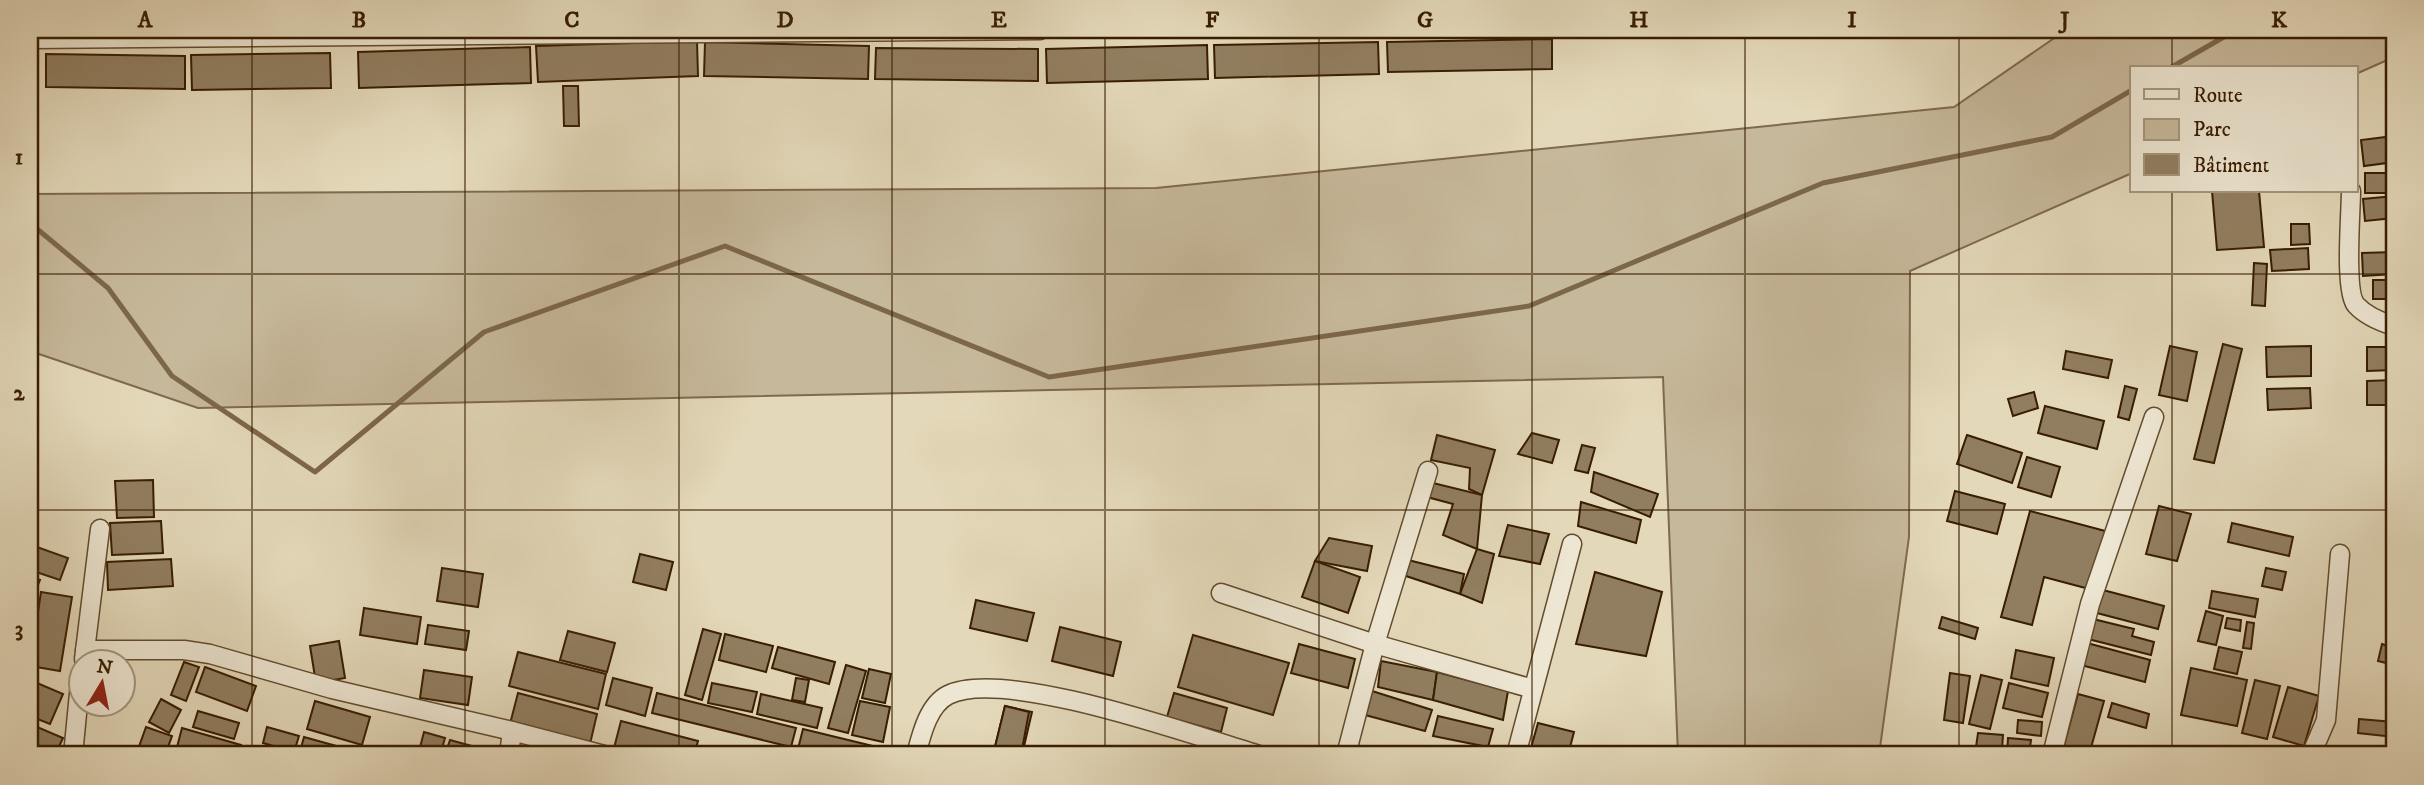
<svg xmlns="http://www.w3.org/2000/svg" width="2424" height="785" viewBox="0 0 2424 785" font-family="'IM FELL DW Pica',serif">
<style>
.green{fill:#c6b89a;stroke:#7f6a4d;stroke-width:2}
.lines{fill:none;stroke-linecap:round;stroke-linejoin:round}
.stream{stroke:#7c6749;stroke-width:5}
.building{fill:#917e60;stroke:#381d00;stroke-width:2}
.street-casing{stroke:#634c2e;stroke-width:21}
.street{stroke:#ede6d2;stroke-width:18}
.grid{fill:none;stroke:#381d00;stroke-width:2;stroke-opacity:0.55}
.neatline{fill:none;stroke:#381d00;stroke-width:2.5}
.grid-label{font-size:23px;text-anchor:middle;font-weight:bold;fill:#381d00}
</style>
<rect width="100%" height="100%" fill="#e3d8b9"/>
<filter id="stains"><feTurbulence type="fractalNoise" baseFrequency=".00286" numOctaves="4"/><feColorMatrix values="0 0 0 0 .2 0 0 0 0 .09 0 0 0 0 .02 0 0 0 .5 -.17"/></filter>
<radialGradient id="worn" r=".72"><stop offset=".6" stop-color="#630" stop-opacity="0"/><stop offset="1" stop-color="#630" stop-opacity=".3"/></radialGradient>
<polygon class="green" points="2066,30 2394,30 2394,57 2356,74 2356,68 2132,68 2132,173 1910,271 1909,537 1879,755 1678,755 1663,377 198,408 30,351 30,194 1156,188 1954,107"/>
<g class="lines">
<g class="stream">
<polyline points="2170,68 2236,30"/>
<polyline points="30,223 108,288 172,376 315,472 484,332 725,246 1049,377 1529,306 1823,183 2052,137 2132,90"/>
</g>
</g>
<g class="building">
<polygon points="1552,39 1552,69 1388,72 1387,42"/>
<polygon points="697,41 698,76 538,82 536,46"/>
<polygon points="705,42 869,46 868,79 704,76"/>
<polygon points="1378,42 1379,74 1215,78 1214,45"/>
<polygon points="1207,45 1208,79 1047,83 1046,49"/>
<polygon points="530,47 531,83 359,88 358,52"/>
<polygon points="876,48 1038,49 1038,81 875,79"/>
<polygon points="330,53 331,88 192,90 191,55"/>
<polygon points="46,54 185,56 185,89 46,87"/>
<polygon points="563,86 578,86 579,126 564,126"/>
<polygon points="2394,136 2394,162 2364,166 2361,140"/>
<rect x="2365" y="173" width="29" height="20"/>
<polygon points="2212,191 2259,191 2264,247 2217,250"/>
<polygon points="2394,196 2394,218 2365,221 2363,199"/>
<polygon points="2291,224 2309,224 2310,244 2291,245"/>
<polygon points="2308,248 2309,269 2272,271 2270,250"/>
<polygon points="2394,252 2394,274 2363,276 2362,253"/>
<polygon points="2254,263 2267,264 2265,306 2252,305"/>
<rect x="2373" y="280" width="21" height="19"/>
<polygon points="2223,344 2242,349 2214,463 2194,459"/>
<polygon points="2170,346 2197,352 2187,401 2159,395"/>
<polygon points="2311,346 2311,376 2267,377 2266,347"/>
<polygon points="2367,347 2394,347 2394,370 2367,371"/>
<polygon points="2066,351 2112,360 2108,378 2063,369"/>
<polygon points="2394,380 2394,405 2367,405 2367,381"/>
<polygon points="2125,386 2137,389 2129,420 2118,417"/>
<polygon points="2310,388 2311,408 2268,410 2267,389"/>
<polygon points="2034,392 2038,408 2013,416 2008,399"/>
<polygon points="2045,406 2104,421 2097,449 2038,433"/>
<polygon points="1532,433 1559,440 1552,463 1518,454"/>
<polygon points="1437,435 1495,450 1482,495 1469,489 1470,468 1431,460"/>
<polygon points="1967,435 2022,453 2012,483 1957,464"/>
<polygon points="1582,445 1595,448 1588,473 1575,470"/>
<polygon points="2027,457 2060,467 2051,497 2018,487"/>
<polygon points="1594,472 1658,494 1650,517 1591,492"/>
<polygon points="153,480 154,517 117,518 115,481"/>
<polygon points="1433,483 1482,495 1477,549 1443,535 1453,504 1427,497"/>
<polygon points="1955,491 2005,504 1997,534 1947,521"/>
<polygon points="1581,502 1641,520 1636,543 1578,526"/>
<polygon points="2159,506 2191,514 2177,561 2146,554"/>
<polygon points="2030,511 2109,532 2093,590 2044,577 2032,625 2001,617"/>
<polygon points="161,521 163,553 112,555 110,523"/>
<polygon points="2232,523 2293,537 2289,556 2228,542"/>
<polygon points="1508,525 1549,534 1540,564 1499,556"/>
<polygon points="1329,538 1372,546 1367,571 1315,561"/>
<polygon points="34,546 68,558 60,580 30,570 30,556"/>
<polygon points="1477,549 1494,554 1482,603 1460,594"/>
<polygon points="640,554 673,562 666,590 633,582"/>
<polygon points="171,559 173,586 108,590 107,562"/>
<polygon points="1408,560 1464,574 1460,594 1403,575"/>
<polygon points="1315,561 1360,577 1348,613 1302,597"/>
<polygon points="442,568 483,574 478,607 437,601"/>
<polygon points="2266,568 2286,572 2282,590 2262,586"/>
<polygon points="1595,572 1662,592 1646,656 1576,644"/>
<polygon points="30,577 40,580 30,605"/>
<polygon points="2099,589 2164,606 2158,629 2093,612"/>
<polygon points="2212,591 2258,599 2255,617 2209,608"/>
<polygon points="41,592 72,597 60,671 30,666"/>
<polygon points="976,600 1034,613 1027,641 970,628"/>
<polygon points="364,608 421,617 417,644 360,635"/>
<polygon points="2206,611 2223,616 2216,645 2198,641"/>
<polygon points="1942,617 1978,628 1975,639 1939,628"/>
<polygon points="2227,618 2241,620 2240,631 2225,628"/>
<polygon points="2093,619 2134,629 2132,636 2154,642 2151,655 2088,639"/>
<polygon points="2247,622 2254,623 2251,649 2243,648"/>
<polygon points="428,625 469,631 466,650 425,644"/>
<polygon points="1060,627 1121,642 1113,676 1052,661"/>
<polygon points="703,629 721,634 702,700 685,695"/>
<polygon points="568,631 615,643 607,672 560,660"/>
<polygon points="725,634 773,646 766,672 719,660"/>
<polygon points="1193,635 1289,663 1273,715 1178,687"/>
<polygon points="339,641 345,678 316,683 310,646"/>
<polygon points="2087,643 2150,660 2145,682 2081,665"/>
<polygon points="1299,644 1355,659 1348,688 1291,673"/>
<polygon points="2382,644 2394,648 2394,665 2378,661"/>
<polygon points="778,647 835,662 829,684 772,668"/>
<polygon points="2219,647 2242,652 2237,674 2214,669"/>
<polygon points="2016,650 2054,658 2048,686 2011,678"/>
<polygon points="518,652 606,674 598,709 509,686"/>
<polygon points="1381,661 1437,672 1433,700 1378,687"/>
<polygon points="184,662 199,667 186,701 171,695"/>
<polygon points="846,665 866,671 848,733 828,728"/>
<polygon points="205,667 256,686 247,711 196,692"/>
<polygon points="2191,668 2247,680 2237,726 2181,715"/>
<polygon points="869,669 891,674 885,703 862,698"/>
<polygon points="424,670 472,677 468,705 420,698"/>
<polygon points="1437,672 1508,691 1503,720 1433,700"/>
<polygon points="1950,673 1970,676 1963,723 1944,720"/>
<polygon points="1981,675 2002,680 1990,729 1969,724"/>
<polygon points="613,678 652,688 645,716 606,705"/>
<polygon points="796,678 809,680 805,702 792,700"/>
<polygon points="30,680 63,694 50,724 30,716"/>
<polygon points="2255,680 2280,686 2267,739 2242,733"/>
<polygon points="712,683 757,692 752,712 708,703"/>
<polygon points="2009,683 2048,693 2042,717 2003,708"/>
<polygon points="2288,687 2319,696 2304,746 2273,737"/>
<polygon points="1372,691 1432,710 1425,731 1365,715"/>
<polygon points="518,693 597,714 590,744 510,724"/>
<polygon points="657,693 796,728 791,747 652,713"/>
<polygon points="1174,693 1227,708 1221,732 1167,717"/>
<polygon points="761,694 822,708 817,728 757,714"/>
<polygon points="2078,694 2104,701 2089,755 2063,749"/>
<polygon points="161,699 181,710 169,733 149,722"/>
<polygon points="315,701 370,717 362,745 307,729"/>
<polygon points="860,701 890,707 883,742 852,735"/>
<polygon points="2112,703 2149,714 2146,728 2108,717"/>
<polygon points="1005,706 1032,712 1022,755 993,755"/>
<polygon points="1005,706 1029,712 1021,755 993,755"/>
<polygon points="198,711 239,723 234,739 193,727"/>
<polygon points="1438,716 1493,729 1488,747 1433,736"/>
<polygon points="2359,719 2394,722 2394,737 2358,733"/>
<polygon points="2018,720 2042,722 2041,736 2017,733"/>
<polygon points="621,721 698,741 694,755 640,755 614,748"/>
<polygon points="1538,723 1574,732 1568,755 1529,755"/>
<polygon points="30,724 63,738 55,755 30,755"/>
<polygon points="146,727 172,736 165,755 136,755"/>
<polygon points="267,727 299,736 294,752 263,743"/>
<polygon points="182,728 241,745 238,755 207,755 177,747"/>
<polygon points="803,729 881,748 879,755 824,755 798,749"/>
<polygon points="424,732 445,738 440,755 418,755"/>
<polygon points="1978,733 2003,735 2002,749 1976,747"/>
<polygon points="304,737 358,752 357,755 299,755"/>
<polygon points="2008,738 2031,740 2029,755 2007,755"/>
<polygon points="450,740 479,748 477,755 445,755"/>
<polygon points="248,746 281,755 245,755"/>
</g>
<g class="lines">
<defs>
<g id="street">
<polyline points="30,39 1040,30"/>
<path d="M 2351,191 C 2351,212 2344,291 2356,305 C 2366,316 2381,322 2394,326"/>
<polyline points="1221,593 1375,644 1533,689"/>
<polyline points="85,650 184,650 210,654 332,689 512,731"/>
<polyline points="84,659 100,529"/>
<polyline points="73,755 80,683"/>
<polyline points="509,755 512,731 604,755"/>
<path d="M 916,755 C 921,736 928,705 948,695 C 1004,667 1195,736 1259,755"/>
<polyline points="1346,755 1375,644 1428,471"/>
<polyline points="1516,755 1572,544"/>
<polyline points="2052,755 2090,604 2154,417"/>
<polyline points="2311,755 2326,720 2340,554"/>
</g>
</defs>
<use href="#street" class="street-casing"/>
<use href="#street" class="street"/>
</g>
<path class="grid" d="M 252,30 L 252,755M 465,30 L 465,755M 679,30 L 679,755M 892,30 L 892,755M 1105,30 L 1105,755M 1319,30 L 1319,755M 1532,30 L 1532,755M 1745,30 L 1745,755M 1959,30 L 1959,755M 2172,30 L 2172,68M 2172,191 L 2172,755M 30,274 L 2394,274M 30,510 L 2394,510"/>
<rect width="2424" height="785" fill="none" stroke="#e3d8b9" stroke-width="77"/>
<rect x="2130" y="66" width="228" height="126" fill="#ede6d2" stroke="#a5967e" stroke-width="2"/>
<rect x="2144" y="89" width="35" height="10" fill="#ede6d2" stroke="#a5967e" stroke-width="2"/>
<text x="2193" y="102" font-size="21" fill="#381d00">Route</text>
<rect x="2144" y="119" width="35" height="21" fill="#c6b89a" stroke="#a5967e" stroke-width="2"/>
<text x="2193" y="136" font-size="21" fill="#381d00">Parc</text>
<rect x="2144" y="154" width="35" height="21" fill="#917e60" stroke="#a5967e" stroke-width="2"/>
<text x="2193" y="172" font-size="21" fill="#381d00">Bâtiment</text>
<g transform="translate(102 683) rotate(10)"><circle r="33" fill="#ede6d2" stroke="#a5967e" stroke-width="2"/>
<path d="M0-5L12 26L0 18L-12 26Z" fill="#8f2418"/>
<text y="-10" font-size="19" font-weight="bold" text-anchor="middle" fill="#381d00">N</text>
</g>
<rect x="38" y="38" width="2348" height="708" class="neatline"/>
<g class="grid-label">
<text x="145" y="27">A</text>
<text x="359" y="27">B</text>
<text x="572" y="27">C</text>
<text x="785" y="27">D</text>
<text x="999" y="27">E</text>
<text x="1212" y="27">F</text>
<text x="1425" y="27">G</text>
<text x="1639" y="27">H</text>
<text x="1852" y="27">I</text>
<text x="2065" y="27">J</text>
<text x="2279" y="27">K</text>
<text x="19" y="164">1</text>
<text x="19" y="400">2</text>
<text x="19" y="636">3</text>
</g>
<rect width="100%" height="100%" filter="url(#stains)"/>
<rect width="100%" height="100%" fill="url(#worn)"/>
</svg>
